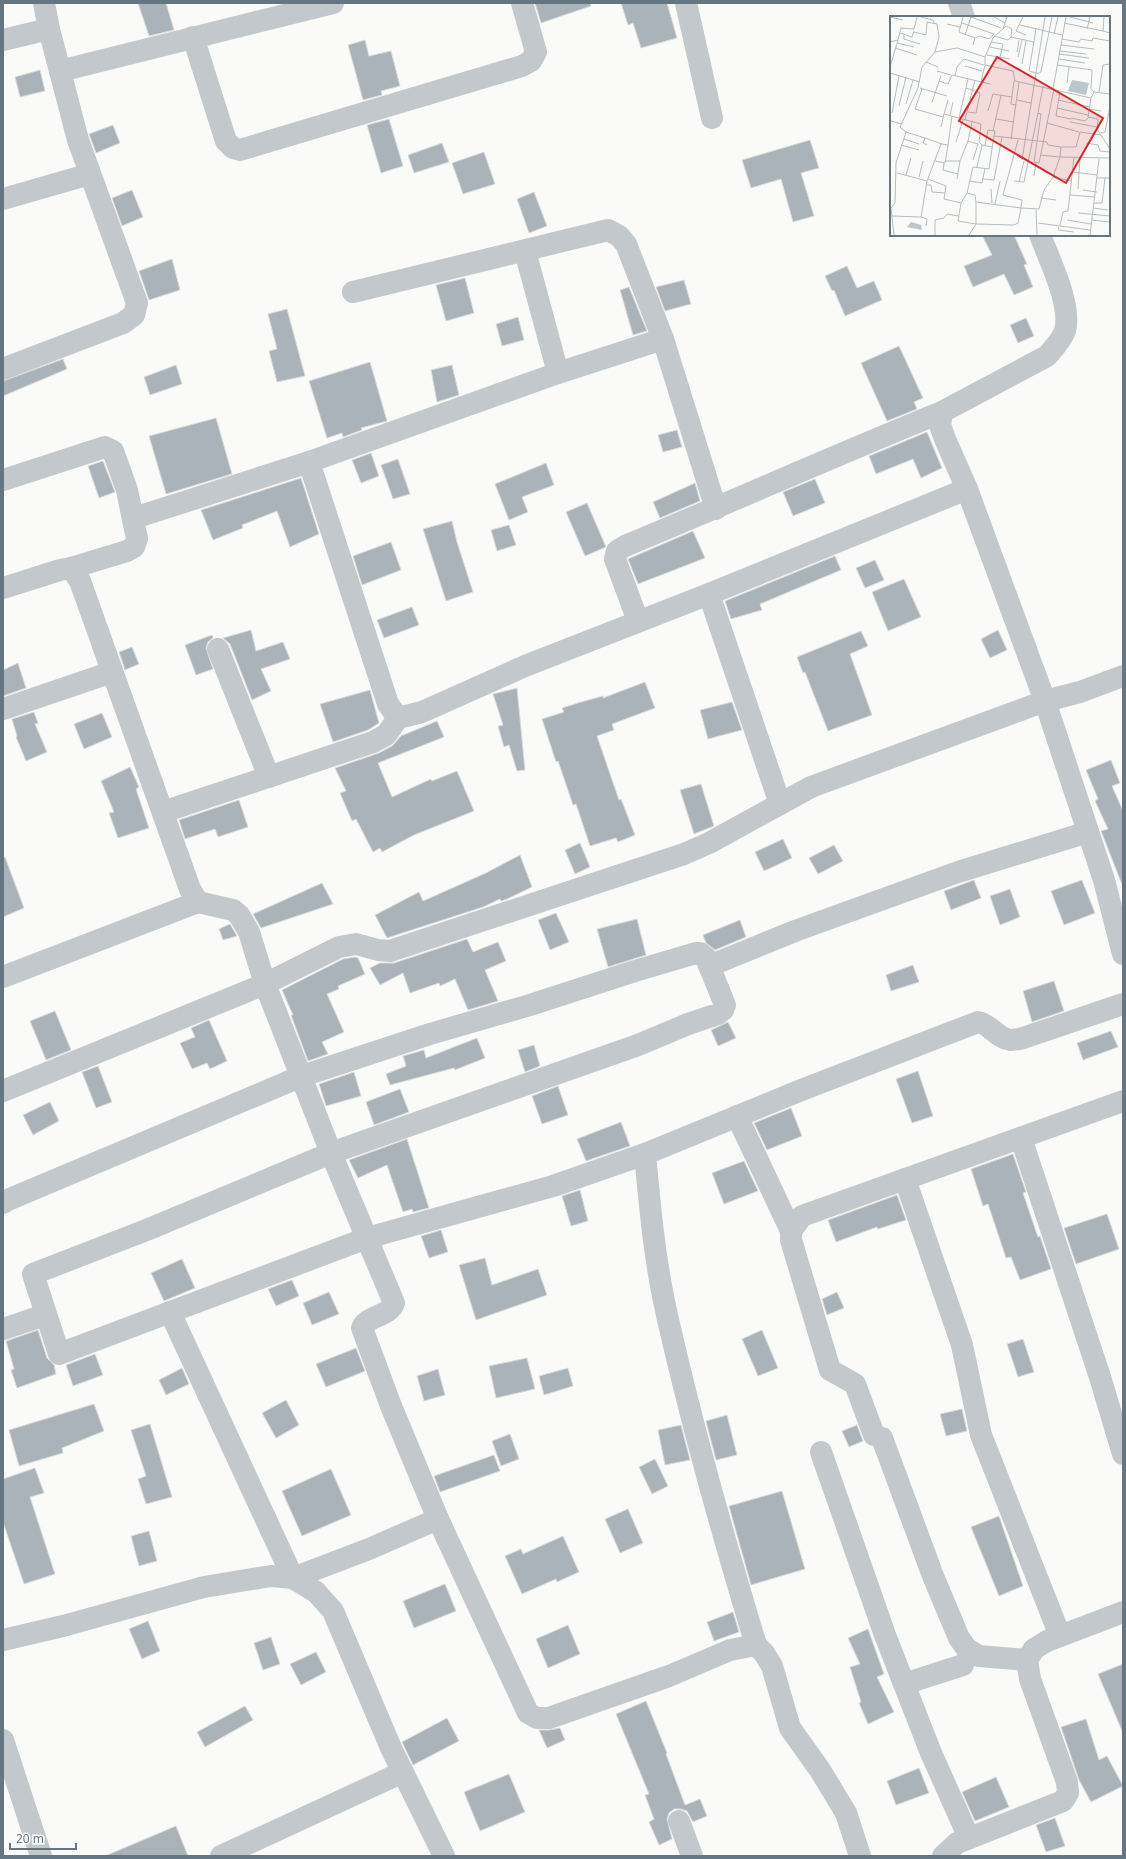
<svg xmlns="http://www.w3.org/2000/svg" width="1126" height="1859" viewBox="0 0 1126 1859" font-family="'Noto Sans',sans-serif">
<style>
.building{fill:#aab3b9;stroke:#dcdcda}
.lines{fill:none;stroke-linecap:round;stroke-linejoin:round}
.minor{stroke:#c3c8cc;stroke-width:22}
.inset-road{fill:none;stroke:#b5bdc2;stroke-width:1}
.view{fill:#d62828;fill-opacity:0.15;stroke:#d62828;stroke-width:2}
.inset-edge{fill:none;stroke:#657683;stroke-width:2}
</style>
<rect width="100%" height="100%" fill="#fafaf8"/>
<g class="building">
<polygon points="138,3 166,3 174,30 149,36"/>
<polygon points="535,3 590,3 591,6 541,23"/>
<polygon points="621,3 667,3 677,38 641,48 633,23 628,25"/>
<polygon points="365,40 369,56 391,51 400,86 381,91 382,95 363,100 348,45"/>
<polygon points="40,70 45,91 20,97 15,77"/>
<polygon points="389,119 403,166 381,173 367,125"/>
<polygon points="113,125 120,143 96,153 89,134"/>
<polygon points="810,140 819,168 801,173 814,216 793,222 781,179 751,188 742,160"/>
<polygon points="442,143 449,162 414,173 408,155"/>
<polygon points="484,152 495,184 463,194 452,163"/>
<polygon points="132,190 143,217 122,226 112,198"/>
<polygon points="534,192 547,226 529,233 517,199"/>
<polygon points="982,235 1014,235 1027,264 1024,265 1033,287 1014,295 1004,274 973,287 964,266 992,255"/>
<polygon points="172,259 180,290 149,300 139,271"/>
<polygon points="847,266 857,288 874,281 882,300 845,316 834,290 832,291 825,276"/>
<polygon points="465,278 474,313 446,321 436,285"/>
<polygon points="684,280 691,304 665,311 656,287"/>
<polygon points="629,287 647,331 633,335 620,290"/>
<polygon points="287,309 305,376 277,382 269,351 277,349 268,314"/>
<polygon points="518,317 524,340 502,346 496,324"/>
<polygon points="1026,318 1034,336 1018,343 1010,325"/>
<polygon points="899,346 923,398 914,402 917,409 887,421 861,363"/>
<polygon points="63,359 67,369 3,396 3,381"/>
<polygon points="370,362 387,421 361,428 362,430 343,437 342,433 327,438 309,381"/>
<polygon points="176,365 182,384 150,395 144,377"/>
<polygon points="452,365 459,395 437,402 431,370"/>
<polygon points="216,418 232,474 166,494 149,436"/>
<polygon points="677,430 682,447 663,452 658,435"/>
<polygon points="927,432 942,468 921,478 913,459 876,474 869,456"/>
<polygon points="371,453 379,476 361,483 352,460"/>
<polygon points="398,459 410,494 393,499 381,465"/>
<polygon points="103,461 115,492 99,498 88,466"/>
<polygon points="546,463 554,485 522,497 528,512 509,520 495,484"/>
<polygon points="301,478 319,534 290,547 277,511 242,525 243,528 213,540 201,510"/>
<polygon points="815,479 825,503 793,516 783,492"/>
<polygon points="695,483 700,501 660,518 653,502"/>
<polygon points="587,503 606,547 585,556 566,512"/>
<polygon points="452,521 457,542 473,592 446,601 423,529"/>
<polygon points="509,525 516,545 497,551 491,530"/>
<polygon points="693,531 705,558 638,584 628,559"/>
<polygon points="391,542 401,570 362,585 353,556"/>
<polygon points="835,556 841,570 760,604 762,610 731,619 725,601"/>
<polygon points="875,560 884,580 865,588 856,568"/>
<polygon points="904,579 921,617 888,631 872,592"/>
<polygon points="412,607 419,625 384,638 377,620"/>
<polygon points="251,630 256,651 283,642 290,659 261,669 271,691 252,700 230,644 223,638"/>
<polygon points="998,630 1007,650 990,658 981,639"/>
<polygon points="861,631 868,646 850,654 872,715 828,731 805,672 803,673 797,657"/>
<polygon points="212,635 213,638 208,642 206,648 213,669 196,675 185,645"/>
<polygon points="132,647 139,664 125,670 119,652"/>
<polygon points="18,663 26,688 3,696 3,670"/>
<polygon points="645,682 655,708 612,724 614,730 597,736 619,800 621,799 635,835 618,842 616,838 590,846 576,804 573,805 558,761 556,762 542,719 564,712 562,708 581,702 603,696 603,698"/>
<polygon points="517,688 525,770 517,771 509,745 504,747 498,726 503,725 493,694"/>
<polygon points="370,690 379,723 368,730 333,742 320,704"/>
<polygon points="732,702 742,730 708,739 700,710"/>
<polygon points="34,712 38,723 35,724 47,752 26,761 16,737 17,736 12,719"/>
<polygon points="102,713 112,737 84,749 74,724"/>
<polygon points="437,721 444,737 378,763 392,797 431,779 432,781 457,771 474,811 414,835 382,852 380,848 373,852 356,819 352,821 340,793 346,791 335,768 379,753 392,746 401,736"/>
<polygon points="1111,760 1120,783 1112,786 1123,811 1123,887 1101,831 1108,829 1095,801 1098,799 1086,770"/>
<polygon points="130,767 139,787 136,789 149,828 118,838 109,813 114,812 101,781"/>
<polygon points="701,784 714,826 694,834 680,790"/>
<polygon points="239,800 248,827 218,837 215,829 185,839 179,820"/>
<polygon points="783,839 792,858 764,871 755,852"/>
<polygon points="580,843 590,867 575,874 565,850"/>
<polygon points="834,845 843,861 818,874 809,858"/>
<polygon points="520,855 532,887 507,899 501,901 500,899 483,907 387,938 375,915 419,892 423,901 486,873"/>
<polygon points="5,857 24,908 3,917 3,858"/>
<polygon points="974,880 981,898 951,910 944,891"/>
<polygon points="1082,880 1095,913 1064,925 1051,891"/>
<polygon points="322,883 333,904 261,928 253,914"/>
<polygon points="1010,889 1020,917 1000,925 990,896"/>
<polygon points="556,913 569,942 550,950 538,920"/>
<polygon points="637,919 646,955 608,967 597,929"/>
<polygon points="740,920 746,937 715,950 706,943 703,935"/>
<polygon points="230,924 237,936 223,940 219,929"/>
<polygon points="467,939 473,952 498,942 506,961 485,970 498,1001 468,1010 455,979 440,986 439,983 410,993 403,973 380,985 370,968 380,963 394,963"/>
<polygon points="355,957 358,958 365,974 338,986 339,989 327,994 344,1032 322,1042 328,1054 308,1061 291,1015 293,1015 282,990 343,959"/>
<polygon points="913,965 919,982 891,991 886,975"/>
<polygon points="1054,981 1064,1011 1032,1022 1023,991"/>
<polygon points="55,1011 71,1050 46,1060 30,1021"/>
<polygon points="209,1020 227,1061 210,1069 207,1063 192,1069 180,1043 195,1037 191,1028"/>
<polygon points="728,1022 736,1038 718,1046 711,1030"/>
<polygon points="1111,1031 1118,1047 1083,1060 1077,1043"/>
<polygon points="477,1038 485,1058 455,1070 454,1068 390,1085 386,1074 406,1066 403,1056 424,1050 426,1058"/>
<polygon points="534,1045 540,1066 525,1072 518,1050"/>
<polygon points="98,1066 112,1102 96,1108 82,1072"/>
<polygon points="918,1071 933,1116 912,1123 896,1079"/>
<polygon points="354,1072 361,1096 326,1106 319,1084"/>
<polygon points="558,1086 568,1115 542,1124 532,1096"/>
<polygon points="400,1089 409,1112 374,1125 366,1102"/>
<polygon points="50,1102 59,1121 33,1135 23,1115"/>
<polygon points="791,1108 802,1136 767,1150 754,1123"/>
<polygon points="621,1122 630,1146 586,1161 577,1139"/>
<polygon points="407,1139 429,1208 413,1212 412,1209 403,1212 387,1165 358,1178 349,1160"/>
<polygon points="1013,1154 1026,1192 1023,1193 1038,1237 1040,1236 1051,1269 1020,1280 1011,1257 1006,1258 988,1204 983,1206 971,1169"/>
<polygon points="744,1161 758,1191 724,1204 712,1173"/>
<polygon points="580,1190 588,1221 571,1226 562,1196"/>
<polygon points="897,1195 906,1220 878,1229 877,1227 836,1242 828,1220"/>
<polygon points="1107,1214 1119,1249 1076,1264 1064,1228"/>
<polygon points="441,1230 448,1252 429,1258 421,1236"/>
<polygon points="485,1258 492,1285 538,1269 547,1295 476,1320 459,1265"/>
<polygon points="182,1259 195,1288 164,1301 151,1273"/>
<polygon points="292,1280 299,1296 276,1306 268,1289"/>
<polygon points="329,1292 339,1314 312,1325 303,1303"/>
<polygon points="837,1292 844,1308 827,1315 822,1299"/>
<polygon points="38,1330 47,1358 54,1365 56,1374 17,1388 11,1370 14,1369 6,1341"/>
<polygon points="762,1330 778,1368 758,1376 742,1339"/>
<polygon points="1023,1339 1034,1372 1018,1377 1007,1344"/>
<polygon points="356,1348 365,1371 326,1387 316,1364"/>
<polygon points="95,1354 103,1375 73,1386 66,1365"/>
<polygon points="527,1358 535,1389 496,1398 489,1366"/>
<polygon points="182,1368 189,1384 166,1395 159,1380"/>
<polygon points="568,1368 573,1386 544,1395 539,1376"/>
<polygon points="438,1369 445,1395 424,1401 417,1376"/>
<polygon points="286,1400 299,1425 276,1438 262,1413"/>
<polygon points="94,1404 104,1431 62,1448 63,1453 19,1466 9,1430"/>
<polygon points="962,1409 967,1431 946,1436 940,1414"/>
<polygon points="727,1415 737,1455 716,1460 706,1421"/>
<polygon points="150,1424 172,1497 146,1504 138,1479 146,1476 131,1430"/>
<polygon points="681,1425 690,1460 665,1465 658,1430"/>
<polygon points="857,1425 863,1441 849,1447 842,1431"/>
<polygon points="510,1434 519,1459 501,1466 492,1441"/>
<polygon points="494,1455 500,1471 440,1492 434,1476"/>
<polygon points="655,1459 668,1486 652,1494 639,1467"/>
<polygon points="35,1468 44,1493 30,1497 55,1574 24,1584 3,1522 3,1479"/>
<polygon points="331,1469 351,1515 302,1536 282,1491"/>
<polygon points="782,1491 805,1569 751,1585 729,1506"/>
<polygon points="628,1509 643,1543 620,1553 605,1519"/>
<polygon points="999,1516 1023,1586 999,1596 971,1527"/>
<polygon points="149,1531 157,1561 139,1566 131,1536"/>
<polygon points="563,1536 579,1572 557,1582 556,1579 522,1594 505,1556 521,1549 523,1554"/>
<polygon points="445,1584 456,1611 414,1628 403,1601"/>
<polygon points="733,1612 739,1632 714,1641 707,1622"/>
<polygon points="148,1621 160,1651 142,1659 129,1629"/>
<polygon points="568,1625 580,1654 548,1668 536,1639"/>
<polygon points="868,1629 884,1674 877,1677 894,1712 868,1724 859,1703 861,1702 850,1667 860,1664 848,1638"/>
<polygon points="271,1637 280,1664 263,1670 254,1643"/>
<polygon points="316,1652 326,1672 301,1685 290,1664"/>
<polygon points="1123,1664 1123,1733 1098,1674"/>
<polygon points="646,1701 667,1753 666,1754 685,1805 700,1799 707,1816 693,1822 687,1811 681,1809 674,1809 669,1813 667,1819 672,1839 659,1845 649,1822 654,1819 645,1795 649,1794 616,1714"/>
<polygon points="245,1706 253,1720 205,1747 197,1732"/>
<polygon points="447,1718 459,1741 413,1765 402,1742"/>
<polygon points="1086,1719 1099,1760 1107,1756 1123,1786 1091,1802 1079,1780 1061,1727"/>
<polygon points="560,1728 565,1740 547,1748 539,1730 549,1730"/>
<polygon points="919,1768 929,1793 896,1805 887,1781"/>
<polygon points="509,1774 525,1812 480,1831 464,1792"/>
<polygon points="996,1777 1009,1807 975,1821 962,1792"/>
<polygon points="1055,1818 1065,1846 1046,1852 1036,1825"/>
<polygon points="176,1826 188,1856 105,1856"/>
</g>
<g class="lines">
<g class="minor">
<polyline points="686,3 712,118"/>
<polyline points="959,3 964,17"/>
<polyline points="193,37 226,141 233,148 240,150 522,66 531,61 536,52 522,3"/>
<polyline points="3,40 49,29"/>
<polyline points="60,71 333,3"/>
<polyline points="3,199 90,174"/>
<path d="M 1040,235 C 1049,259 1072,305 1065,331 C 1061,341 1054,348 1047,356 L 942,412 L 940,425 L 945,439 L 967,489 L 1045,701 L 1104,880 L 1123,954"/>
<polyline points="525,251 558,373"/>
<polyline points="353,292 608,230 619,236 626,244 663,339 716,509"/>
<polyline points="3,369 123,323 134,315 137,303 78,140 49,29 44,3"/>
<polyline points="309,462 388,704 398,718"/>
<polyline points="3,480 105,447 113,451 127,490 137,539 134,547 127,551 71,568"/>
<polyline points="134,518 309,462 558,373 663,339"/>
<path d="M 3,588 L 60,570 L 71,568 L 80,581 L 190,889 L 198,902 L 233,910 L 239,915 L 249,932 L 265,984 L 331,1153 L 394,1303 C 389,1317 368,1315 362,1328 L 391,1406 L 438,1519 L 369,1549 L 293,1578 L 170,1312"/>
<polyline points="709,594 780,804"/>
<path d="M 638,621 L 615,559 L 617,551 L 625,546 C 731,502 836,455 942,412"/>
<polyline points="218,649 269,777"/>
<polyline points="3,709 112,672"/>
<polyline points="163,812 373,742 386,735 398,718 422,712 525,666 709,594 967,489"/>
<polyline points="709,966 795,931 958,872 1088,832"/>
<polyline points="3,977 198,902"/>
<polyline points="3,1091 265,984 339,947 356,944 378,950 390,951 684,854 709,843 811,787 1045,701 1080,692 1123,676"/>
<polyline points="737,1116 791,1231"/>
<polyline points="1021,1138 1100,1377 1123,1454"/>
<path d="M 645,1154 C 650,1208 655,1263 667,1315 C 692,1426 723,1536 756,1645"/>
<polyline points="905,1179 962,1345 981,1435 1060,1636"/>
<path d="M 3,1203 L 10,1199 L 302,1076 L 430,1034 L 530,1005 L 635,971 L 696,953 L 700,953 L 706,958 L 725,1005 L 723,1010 L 718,1014 L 688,1024 L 638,1045 L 331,1153 L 149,1229 L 33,1274 L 59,1354 L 367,1238 L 553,1186 L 645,1154 L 804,1089 L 978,1022 C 990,1024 997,1038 1010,1040 C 1014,1040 1019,1039 1023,1038 L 1123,1004"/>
<polyline points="3,1329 45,1315"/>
<polyline points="874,1435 855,1384 830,1370 791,1240 791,1231 802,1216 1123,1101"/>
<polyline points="882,1438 933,1576 959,1638 967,1649 979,1656 1027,1660"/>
<polyline points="821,1452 885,1635 931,1753 969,1838"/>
<polyline points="438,1519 528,1713 537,1718 549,1718 669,1676 730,1650 756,1645 764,1653 772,1666 790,1728 820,1770 846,1813 860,1856"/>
<polyline points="3,1640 63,1626 204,1587 271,1576 293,1578 316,1592 333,1611 391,1748 444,1856"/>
<polyline points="904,1684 963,1665"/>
<polyline points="3,1740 41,1856"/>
<polyline points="679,1821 692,1856"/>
<polyline points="221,1856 403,1772"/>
<polyline points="943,1856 957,1843 1063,1801 1068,1793 1067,1782 1030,1679 1027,1660 1034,1649 1047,1641 1123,1612"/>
</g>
</g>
<g transform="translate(890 16)">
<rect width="220" height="220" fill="#fafaf8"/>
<path d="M 182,64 L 199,67 L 196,79 L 178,75 ZM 21,206 L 31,209 L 32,214 L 17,211 Z" fill="#bbc7cb"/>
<path class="inset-road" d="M 0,1 L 13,4M 31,1 L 43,4 L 44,7M 73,1 L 69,16 L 85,22 L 83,29M 81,1 L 111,12M 104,1 L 115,7M 133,1 L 126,15 L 136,19M 180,1 L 203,7M 214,1 L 213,15 L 220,17M 72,7 L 104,18M 174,7 L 213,15M 57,8 L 70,11M 130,9 L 172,19M 113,13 L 117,1M 197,13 L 200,1M 24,16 L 36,19 L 37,6 L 47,8 L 49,21 L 45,36 L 67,32 L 95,41 L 95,49 L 123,55 L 125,65 L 201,82 L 198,101 L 208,103 L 207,113 L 220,133M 10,17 L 22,21 L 24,15M 164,18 L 168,1M 14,19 L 14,23 L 30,28M 75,19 L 81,1M 104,20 L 118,24 L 121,21M 85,22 L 90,20 L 99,23 L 104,18M 172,23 L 189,26 L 191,23 L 202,25 L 203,22 L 220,25M 0,26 L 8,24 L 11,12 L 24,13 L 27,1M 101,26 L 113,28 L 110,41M 7,27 L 24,31M 171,29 L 204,33M 100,31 L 119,35M 5,32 L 27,39M 170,35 L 196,38M 127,36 L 129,24M 169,38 L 199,42M 97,39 L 120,43M 95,41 L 103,22 L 116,10 L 122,13 L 121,21 L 144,26M 128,41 L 132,24M 169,43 L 195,47M 36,46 L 48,51M 132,48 L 136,25M 167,49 L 202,54 L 201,73 L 204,76M 75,50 L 92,55M 0,51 L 8,24M 47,55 L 61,59M 0,57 L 30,66M 146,57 L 139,55 L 146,13M 146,58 L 151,56 L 162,1M 65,60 L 67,51 L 74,43 L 94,49M 49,65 L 58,68 L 62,59 L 100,68M 124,65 L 121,88 L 126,89M 91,66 L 95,49M 177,67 L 179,51M 30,72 L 57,80M 76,72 L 90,77 L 86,97 L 78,96M 32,73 L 25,93 L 53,101M 163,73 L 176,1M 170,75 L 166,100 L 181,103M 209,76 L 213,49 L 220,48M 201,82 L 204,76 L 220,78M 127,84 L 141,87M 168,84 L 200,91M 42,86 L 51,60M 16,88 L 23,64M 9,90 L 16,61M 167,92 L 198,99M 199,93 L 211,95M 98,95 L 103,78 L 122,81M 2,97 L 9,60M 148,97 L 153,70M 54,98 L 58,84M 60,99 L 63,86M 0,102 L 1,105 L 11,108M 69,102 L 78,63M 181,102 L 195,105 L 199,101M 106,103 L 124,106M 75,104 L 85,64M 82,106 L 78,125 L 88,128M 180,106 L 207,111M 157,107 L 189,116M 51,111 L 54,98 L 91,108 L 89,126 L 92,129M 103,115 L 111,79M 16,116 L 35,122 L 33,127 L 37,129M 211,117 L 215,116 L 220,90M 35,122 L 52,128M 14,123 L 29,128M 121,123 L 129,66M 128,124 L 113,179 L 132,184 L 131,192 L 86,186 L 86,208 L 68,205 L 71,187 L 77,177 L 83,151 L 99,153 L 104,120 L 157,126 L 158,129 L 171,131 L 170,141 L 150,139M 66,126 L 73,104M 196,127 L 208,129 L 210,135 L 220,136M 11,129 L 29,134M 58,129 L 62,100M 95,129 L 98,114 L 105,115 L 104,120M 171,131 L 186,131 L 190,116 L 211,119M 83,144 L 88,128M 132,144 L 155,1M 55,145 L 70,145 L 78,125M 54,147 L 53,154 L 68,158M 87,151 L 92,129 L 102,131M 183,156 L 207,159M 16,159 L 21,142M 144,160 L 146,146M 29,161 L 33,145M 163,161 L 181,165M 207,162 L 220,162M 38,163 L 56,170 L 54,183 L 71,187M 67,163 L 70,145M 93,163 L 104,164 L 112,121M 37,165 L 51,128 L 58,129 L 55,147 L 45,145M 80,165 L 92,167 L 95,152M 124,165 L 134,166 L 148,97 L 151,98 L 144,146 L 149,147 L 164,73M 129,166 L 134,145M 37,169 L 41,169 L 42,176 L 55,177M 101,173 L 102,187M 188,173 L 190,141M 193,174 L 207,176M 77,177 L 85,179 L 86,186M 180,179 L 205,181M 151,182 L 166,184M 204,187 L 212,187 L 215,162M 105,188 L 110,165M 203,192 L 218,194M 146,194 L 147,219M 188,197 L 220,200M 2,200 L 31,201 L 37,165 L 7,157M 31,201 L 37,203 L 36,210M 177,204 L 201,208M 201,204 L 220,206M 148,207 L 200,214M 170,209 L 173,196 L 178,195 L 184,141M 168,211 L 169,214 L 184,216M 4,219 L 1,192 L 5,187 L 6,147 L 16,116 L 10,111 L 28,72 L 32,51 L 45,36M 45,219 L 45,204 L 54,202 L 57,198 L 68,200M 79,219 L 86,208 L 124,209 L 128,207 L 131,192 L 149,193 L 154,174 L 163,161 L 170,141 L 220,142M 200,219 L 209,143"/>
<path class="view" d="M 107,41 L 213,102 L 176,167 L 69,105 Z"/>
<rect width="220" height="220" class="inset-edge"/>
</g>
<rect width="1126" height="1859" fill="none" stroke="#657683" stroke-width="8"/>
<path d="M10 1843v6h66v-6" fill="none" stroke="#657683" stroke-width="2"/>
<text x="16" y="1843" font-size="12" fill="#657683" stroke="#ffffff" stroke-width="3" paint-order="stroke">20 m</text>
</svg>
